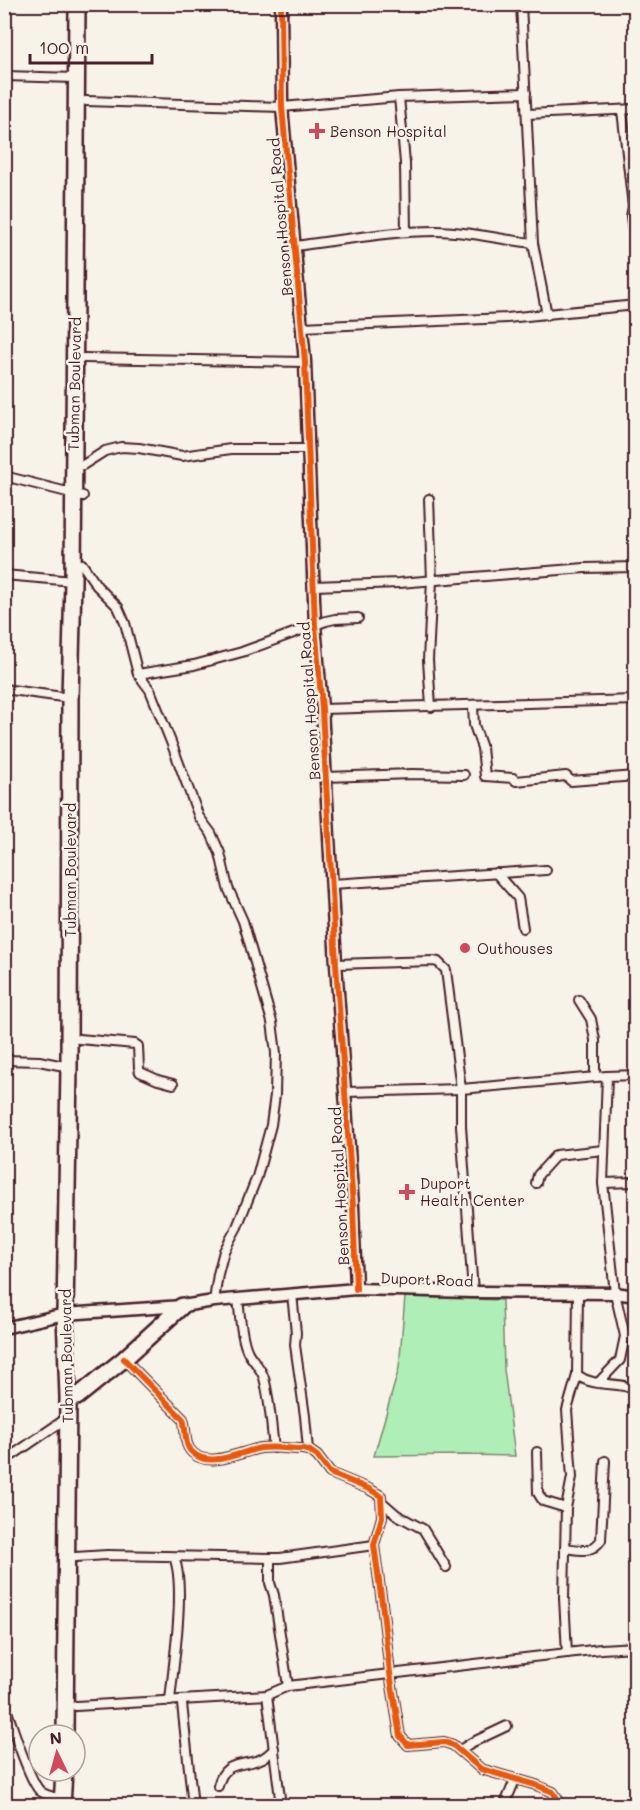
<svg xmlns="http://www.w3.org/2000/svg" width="640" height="1810" viewBox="0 0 640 1810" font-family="Mali,sans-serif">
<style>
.green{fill:#afefb7;stroke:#7c8771;stroke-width:1.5}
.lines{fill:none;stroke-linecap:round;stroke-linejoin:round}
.street-casing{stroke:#4a1f2b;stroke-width:12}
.secondary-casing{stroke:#4a1f2b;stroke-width:15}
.highway-casing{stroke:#4a1f2b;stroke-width:20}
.street{stroke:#f7f3e8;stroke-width:8}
.secondary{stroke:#f7f3e8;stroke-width:10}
.highway{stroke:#f7f3e8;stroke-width:15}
.cycleway-casing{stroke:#f7f3e8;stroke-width:10}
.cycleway{stroke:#e8590c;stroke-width:6}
.poi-dot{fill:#d1495b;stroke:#f7f3e8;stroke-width:2}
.labels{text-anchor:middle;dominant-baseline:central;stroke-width:5;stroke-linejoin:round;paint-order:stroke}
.poi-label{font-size:15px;fill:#4a1f2b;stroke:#f7f3e8;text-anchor:start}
.street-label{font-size:15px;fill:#4a1f2b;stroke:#f7f3e8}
</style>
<rect width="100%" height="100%" fill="#f7f3e8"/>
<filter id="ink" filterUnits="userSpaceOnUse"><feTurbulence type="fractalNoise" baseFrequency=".0167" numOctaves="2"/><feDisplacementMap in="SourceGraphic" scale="12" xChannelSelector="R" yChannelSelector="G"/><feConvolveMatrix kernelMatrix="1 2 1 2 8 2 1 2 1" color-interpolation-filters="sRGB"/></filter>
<g filter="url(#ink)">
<polygon class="green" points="405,1297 502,1300 504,1369 515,1456 464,1455 374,1456 399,1368"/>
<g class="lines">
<defs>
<g id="street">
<polyline points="521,4 533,243 547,315"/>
<polyline points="4,76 76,78"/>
<polyline points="399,97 405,163 406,232"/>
<polyline points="86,101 282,107 399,97 526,93"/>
<polyline points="622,110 633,207 631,216 636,253"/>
<polyline points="527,114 636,109"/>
<path d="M 295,246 C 342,240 390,231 437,231 C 469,231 501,240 533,243"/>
<polyline points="302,327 507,318 636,305"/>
<polyline points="84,358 305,362"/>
<polyline points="83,465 105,451 121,447 139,448 182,456 231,449 308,449"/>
<polyline points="4,476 83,496"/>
<polyline points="429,499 432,580 428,660 431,707"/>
<polyline points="82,564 97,586 118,607 125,623 138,674 150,690 171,742 199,817 211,833 220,853 228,888 243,921 272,1022 276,1053 275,1095 271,1125 257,1177 237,1227 224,1251 218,1274 214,1301"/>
<polyline points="4,575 73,581"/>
<polyline points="314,586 399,583 585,568 636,567"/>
<polyline points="138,674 194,665 242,652 326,621 335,619 358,618"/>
<polyline points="4,689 70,698"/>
<polyline points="473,706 474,725 482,748 485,776 513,778 516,781 566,776 571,781 636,776"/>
<polyline points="322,709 636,700"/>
<polyline points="326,777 412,774 464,775"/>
<polyline points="496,873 518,898 523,928"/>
<polyline points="332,884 546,870"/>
<polyline points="336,964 433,961 438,962 446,970 461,1089 461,1126 473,1292"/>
<polyline points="579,1000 591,1019 595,1040 595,1077"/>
<polyline points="79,1039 135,1044 138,1046 139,1069 140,1072 158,1080 173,1084"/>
<polyline points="4,1060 39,1061 69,1067"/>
<polyline points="346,1092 461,1089 607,1076"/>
<polyline points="536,1183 538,1175 556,1155 604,1150"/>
<polyline points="603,1183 636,1182"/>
<polyline points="292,1294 296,1333 295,1345 305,1416 308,1450"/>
<path d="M 238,1299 C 240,1314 241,1341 249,1354 C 254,1362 261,1368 264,1378 C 270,1400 271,1424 274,1448"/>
<path d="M 124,1359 L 183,1419 C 187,1430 183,1445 193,1453 C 210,1469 242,1451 261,1448 C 275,1446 289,1449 303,1449 L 310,1451 L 317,1456 L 330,1473 L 369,1489 L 381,1496 L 382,1517 L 374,1545 L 382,1603 L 390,1673 L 400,1736 L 408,1745 L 444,1742 L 453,1745 L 481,1769 L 536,1785 L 553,1792 L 562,1806"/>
<path d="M 577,1375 C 597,1389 617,1380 636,1390"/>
<polyline points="598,1383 620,1360 625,1336 615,1293 603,1183 607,1076 636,1075"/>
<polyline points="537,1452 538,1493 543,1501 566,1508"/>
<polyline points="4,1461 67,1418"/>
<polyline points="382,1502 397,1515 423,1529 446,1567"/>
<path d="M 565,1548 C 580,1550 591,1554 601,1540 L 605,1461"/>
<polyline points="75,1557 107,1555 270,1558"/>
<polyline points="567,1653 564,1598 566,1508 572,1477 567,1410 577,1375 578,1294"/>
<polyline points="288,1686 274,1595 270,1583 270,1558 280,1558 374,1545"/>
<polyline points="267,1695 281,1806"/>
<path d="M 170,1701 C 173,1667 186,1586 174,1557"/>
<path d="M 4,1702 C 10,1719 29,1781 40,1791 C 46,1796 55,1797 63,1799"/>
<polyline points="182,1704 193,1806"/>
<polyline points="76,1706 267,1695 288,1686 601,1649 636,1647"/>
<polyline points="460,1750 471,1743 507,1726"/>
<path d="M 218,1786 C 225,1758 243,1768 263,1758 C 267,1756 271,1752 274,1749"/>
<polyline points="504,1806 515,1780"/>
<polyline points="583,1806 593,1806"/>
</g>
<g id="secondary">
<polyline points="281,4 282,107 305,362 315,625 322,709 336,964 353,1206 356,1289"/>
<polyline points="4,1328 65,1314 182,1306 214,1301 356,1289 473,1292 615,1293 636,1296"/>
</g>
<g id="highway">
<polyline points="77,1397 124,1359 182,1306"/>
<polyline points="65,1735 68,1397 65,1314 69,1067 70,698 73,581 77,4"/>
<polyline points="62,1806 64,1771"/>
</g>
</defs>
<use href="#street" class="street-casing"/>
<use href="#secondary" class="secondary-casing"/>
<use href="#highway" class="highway-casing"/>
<use href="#street" class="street"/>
<use href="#secondary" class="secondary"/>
<use href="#highway" class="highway"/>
<defs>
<g id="cycleway">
<polyline points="281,4 282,107 305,362 315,625 322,709 336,964 353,1206 356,1289"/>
<path d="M 124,1359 L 183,1419 C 187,1430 183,1445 193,1453 C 210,1469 242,1451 261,1448 C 275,1446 289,1449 303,1449 L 310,1451 L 317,1456 L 330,1473 L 369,1489 L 381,1496 L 382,1517 L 374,1545 L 382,1603 L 390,1673 L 400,1736 L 408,1745 L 444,1742 L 453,1745 L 481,1769 L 536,1785 L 553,1792 L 562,1806"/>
</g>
</defs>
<use href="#cycleway" class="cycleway-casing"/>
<use href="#cycleway" class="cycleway"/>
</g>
</g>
<g class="poi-dot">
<path d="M314 122h6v6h6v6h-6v6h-6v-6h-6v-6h6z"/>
<circle cx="465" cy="948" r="6"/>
<path d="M404 1183h6v6h6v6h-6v6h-6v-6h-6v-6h6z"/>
</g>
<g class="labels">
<g class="poi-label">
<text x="330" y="131">Benson Hospital</text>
<text x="477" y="948">Outhouses</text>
<text x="420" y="1183">Duport<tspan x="420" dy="17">Health Center</tspan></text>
</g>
<g class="street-label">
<text transform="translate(280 217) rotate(-95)">Benson Hospital Road</text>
<text transform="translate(74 384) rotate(-89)">Tubman Boulevard</text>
<text transform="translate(309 701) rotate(-94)">Benson Hospital Road</text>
<text transform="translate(70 870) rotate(-90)">Tubman Boulevard</text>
<text transform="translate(339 1186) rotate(-93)">Benson Hospital Road</text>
<text transform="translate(427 1279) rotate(2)">Duport Road</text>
<text transform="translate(66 1356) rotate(-91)">Tubman Boulevard</text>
</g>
</g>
<rect width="640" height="1810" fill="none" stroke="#f7f3e8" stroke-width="24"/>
<rect x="12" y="12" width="616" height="1786" fill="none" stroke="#4a1f2b" stroke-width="2" filter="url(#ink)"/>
<g transform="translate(57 1753) rotate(355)"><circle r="28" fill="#f7f3e8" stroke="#b29e9c" stroke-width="1.5"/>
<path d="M0-4.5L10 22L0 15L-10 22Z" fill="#d1495b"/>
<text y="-9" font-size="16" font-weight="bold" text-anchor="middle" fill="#4a1f2b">N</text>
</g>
<path d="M30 54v9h122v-9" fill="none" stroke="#4a1f2b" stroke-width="3"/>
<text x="39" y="54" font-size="18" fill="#4a1f2b" stroke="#f7f3e8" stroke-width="4.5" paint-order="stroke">100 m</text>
</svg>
